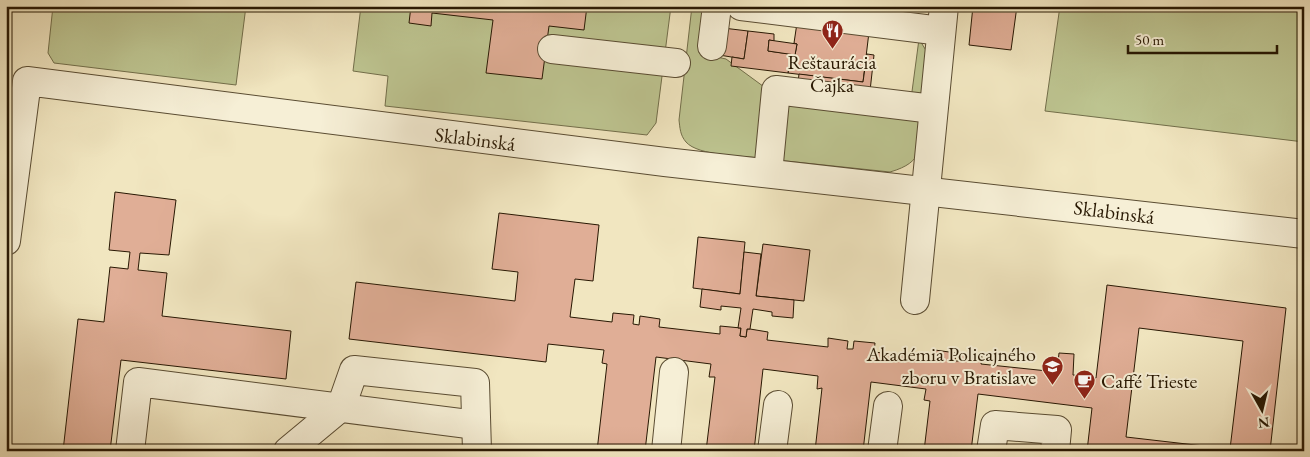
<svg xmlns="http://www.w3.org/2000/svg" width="1310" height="457" viewBox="0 0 1310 457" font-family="'EB Garamond',serif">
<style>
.green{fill:#bdc490;stroke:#726e4a}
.building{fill:#e0ae96;stroke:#281803;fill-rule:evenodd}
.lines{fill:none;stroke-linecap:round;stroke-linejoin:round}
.minor-casing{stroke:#5a4c32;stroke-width:30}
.minor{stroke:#f6efd6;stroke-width:28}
.labels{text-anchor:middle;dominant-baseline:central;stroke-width:4;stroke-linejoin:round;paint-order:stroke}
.poi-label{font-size:20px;fill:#281803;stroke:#f6efd6}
.street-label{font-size:20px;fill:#281803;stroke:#f6efd6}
</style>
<rect width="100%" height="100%" fill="#f1e6c0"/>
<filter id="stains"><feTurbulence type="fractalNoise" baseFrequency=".004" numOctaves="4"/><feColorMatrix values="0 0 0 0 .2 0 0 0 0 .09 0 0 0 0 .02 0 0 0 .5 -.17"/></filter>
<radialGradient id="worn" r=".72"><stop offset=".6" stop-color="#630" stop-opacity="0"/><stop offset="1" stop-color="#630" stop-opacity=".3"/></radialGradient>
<g class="green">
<polygon points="53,6 246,6 236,85 54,63 48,53"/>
<polygon points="361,6 671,6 656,123 647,135 385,106 388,76 353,71"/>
<path d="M 692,6 L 706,6 L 699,53 L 726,59 L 771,92 L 762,158 C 744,156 698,156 686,142 C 680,135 680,128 679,120 Z"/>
<polygon points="1060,6 1304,6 1304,142 1045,111"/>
<polygon points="919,39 930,57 926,100 911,99"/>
<path d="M 784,104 L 924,114 C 921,146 925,162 890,172 L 777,160 Z"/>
</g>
<g class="building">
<polygon points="411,6 587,6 584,30 549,26 542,79 486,73 493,20 432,13 431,26 409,23"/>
<polygon points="973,6 1017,6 1011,50 969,45"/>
<polygon points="797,23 869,32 863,82 788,73 790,54 795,55 797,44 794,43"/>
<polygon points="723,28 748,31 744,59 719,55"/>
<polygon points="748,31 774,34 774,41 769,40 768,51 790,54 788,73 731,66 732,57 744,59"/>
<polygon points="769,40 797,44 795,55 768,51"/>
<polygon points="867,54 874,55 870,91 798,82 799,74 863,82"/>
<polygon points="115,192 176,200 169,255 140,253 138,270 167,273 162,316 291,331 286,379 121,360 110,451 63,451 78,319 104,322 110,267 128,269 130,252 109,250"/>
<path d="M 499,213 L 599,225 L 593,281 L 575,279 L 570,317 L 612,322 L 613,313 L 634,315 L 633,324 L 639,325 L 640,316 L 660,319 L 659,327 L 720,334 L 720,326 L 741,328 L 740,336 L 746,337 L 747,329 L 750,329 L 768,332 L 767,340 L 828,347 L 828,338 L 848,341 L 847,349 L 853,349 L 854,341 L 875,343 L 874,352 L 934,359 L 935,350 L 956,353 L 955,361 L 960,361 L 961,353 L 982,356 L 981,364 L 1057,372 L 1059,353 L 1074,354 L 1073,375 L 1096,378 L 1107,285 L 1286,308 L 1270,451 L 1087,451 L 1092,408 L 978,394 L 971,451 L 924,451 L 930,401 L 924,400 L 926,389 L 871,382 L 863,451 L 815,451 L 822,388 L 817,389 L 818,376 L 763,369 L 754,451 L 706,451 L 715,377 L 709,377 L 711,364 L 656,357 L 645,451 L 597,451 L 607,364 L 602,363 L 604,350 L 548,344 L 546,362 L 349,339 L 356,282 L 515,301 L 518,272 L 492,269 ZM 1139,328 L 1243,341 L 1230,449 L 1126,437 Z"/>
<polygon points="698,237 745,242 740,294 693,288"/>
<polygon points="763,244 810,250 804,301 756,296"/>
<polygon points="744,252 761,254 756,296 794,300 793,318 772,316 772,312 753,309 750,329 747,329 746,337 740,336 741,328 738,328 741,308 721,306 721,310 700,307 702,289 740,294"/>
</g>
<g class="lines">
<defs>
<g id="minor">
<polyline points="741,6 941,31"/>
<polyline points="712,46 717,6"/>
<polyline points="552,49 676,63"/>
<polyline points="768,173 776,90 933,109"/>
<polyline points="6,241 27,81 665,162 1304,234"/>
<polyline points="915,300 944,6"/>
<polyline points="130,451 138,382 476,425"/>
<polyline points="288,451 341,407 354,370 475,383 477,451"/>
<polyline points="666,451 674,372"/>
<polyline points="772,451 778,405"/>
<polyline points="882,451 888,406"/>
<polyline points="991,451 995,425 1057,430 1055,451"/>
</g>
</defs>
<use href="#minor" class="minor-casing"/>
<use href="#minor" class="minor"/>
</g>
<defs>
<symbol id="restaurant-pin" viewBox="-11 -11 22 30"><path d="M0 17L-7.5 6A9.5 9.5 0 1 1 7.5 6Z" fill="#8f2418" stroke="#f6efd6"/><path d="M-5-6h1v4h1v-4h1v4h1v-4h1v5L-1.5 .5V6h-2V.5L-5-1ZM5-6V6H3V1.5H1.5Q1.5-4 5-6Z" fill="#fff"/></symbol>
<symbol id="university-pin" viewBox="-11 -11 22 30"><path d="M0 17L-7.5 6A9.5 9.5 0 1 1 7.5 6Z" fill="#8f2418" stroke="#f6efd6"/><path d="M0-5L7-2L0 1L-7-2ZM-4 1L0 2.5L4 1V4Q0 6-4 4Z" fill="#fff"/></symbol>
<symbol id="cafe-pin" viewBox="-11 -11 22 30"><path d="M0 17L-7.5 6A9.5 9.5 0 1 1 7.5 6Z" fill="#8f2418" stroke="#f6efd6"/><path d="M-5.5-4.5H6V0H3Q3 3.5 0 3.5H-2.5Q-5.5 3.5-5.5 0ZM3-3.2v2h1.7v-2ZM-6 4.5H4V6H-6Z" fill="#fff"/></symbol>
</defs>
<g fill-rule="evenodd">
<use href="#restaurant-pin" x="820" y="18" width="25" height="34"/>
<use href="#university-pin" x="1040" y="354" width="25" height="34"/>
<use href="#cafe-pin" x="1072" y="368" width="25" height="34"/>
</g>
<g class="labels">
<g class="poi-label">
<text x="832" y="62">Reštaurácia<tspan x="832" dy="23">Čajka</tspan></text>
<text x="1036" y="354" text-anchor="end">Akadémia Policajného<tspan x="1036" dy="23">zboru v Bratislave</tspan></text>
<text x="1101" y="381" text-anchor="start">Caffé Trieste</text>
</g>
<g class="street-label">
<text transform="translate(475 139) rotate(7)">Sklabinská</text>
<text transform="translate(1114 212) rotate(7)">Sklabinská</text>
</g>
</g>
<rect width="1310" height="457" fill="none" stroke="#f1e6c0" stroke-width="25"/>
<rect x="8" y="8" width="1295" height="442" fill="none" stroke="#281803" stroke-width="2.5"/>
<rect x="12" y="12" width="1285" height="432" fill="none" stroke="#281803"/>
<g transform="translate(1262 410) rotate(172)" stroke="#f6efd6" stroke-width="4" paint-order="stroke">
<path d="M0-4L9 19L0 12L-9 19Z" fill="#281803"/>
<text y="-8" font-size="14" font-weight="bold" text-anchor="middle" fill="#281803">N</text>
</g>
<path d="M1128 45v8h149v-8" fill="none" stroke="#281803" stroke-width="2.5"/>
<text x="1135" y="45" font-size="15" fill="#281803" stroke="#f6efd6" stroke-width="4" paint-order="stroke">50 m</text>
<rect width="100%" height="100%" filter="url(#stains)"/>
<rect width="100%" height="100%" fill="url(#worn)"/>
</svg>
